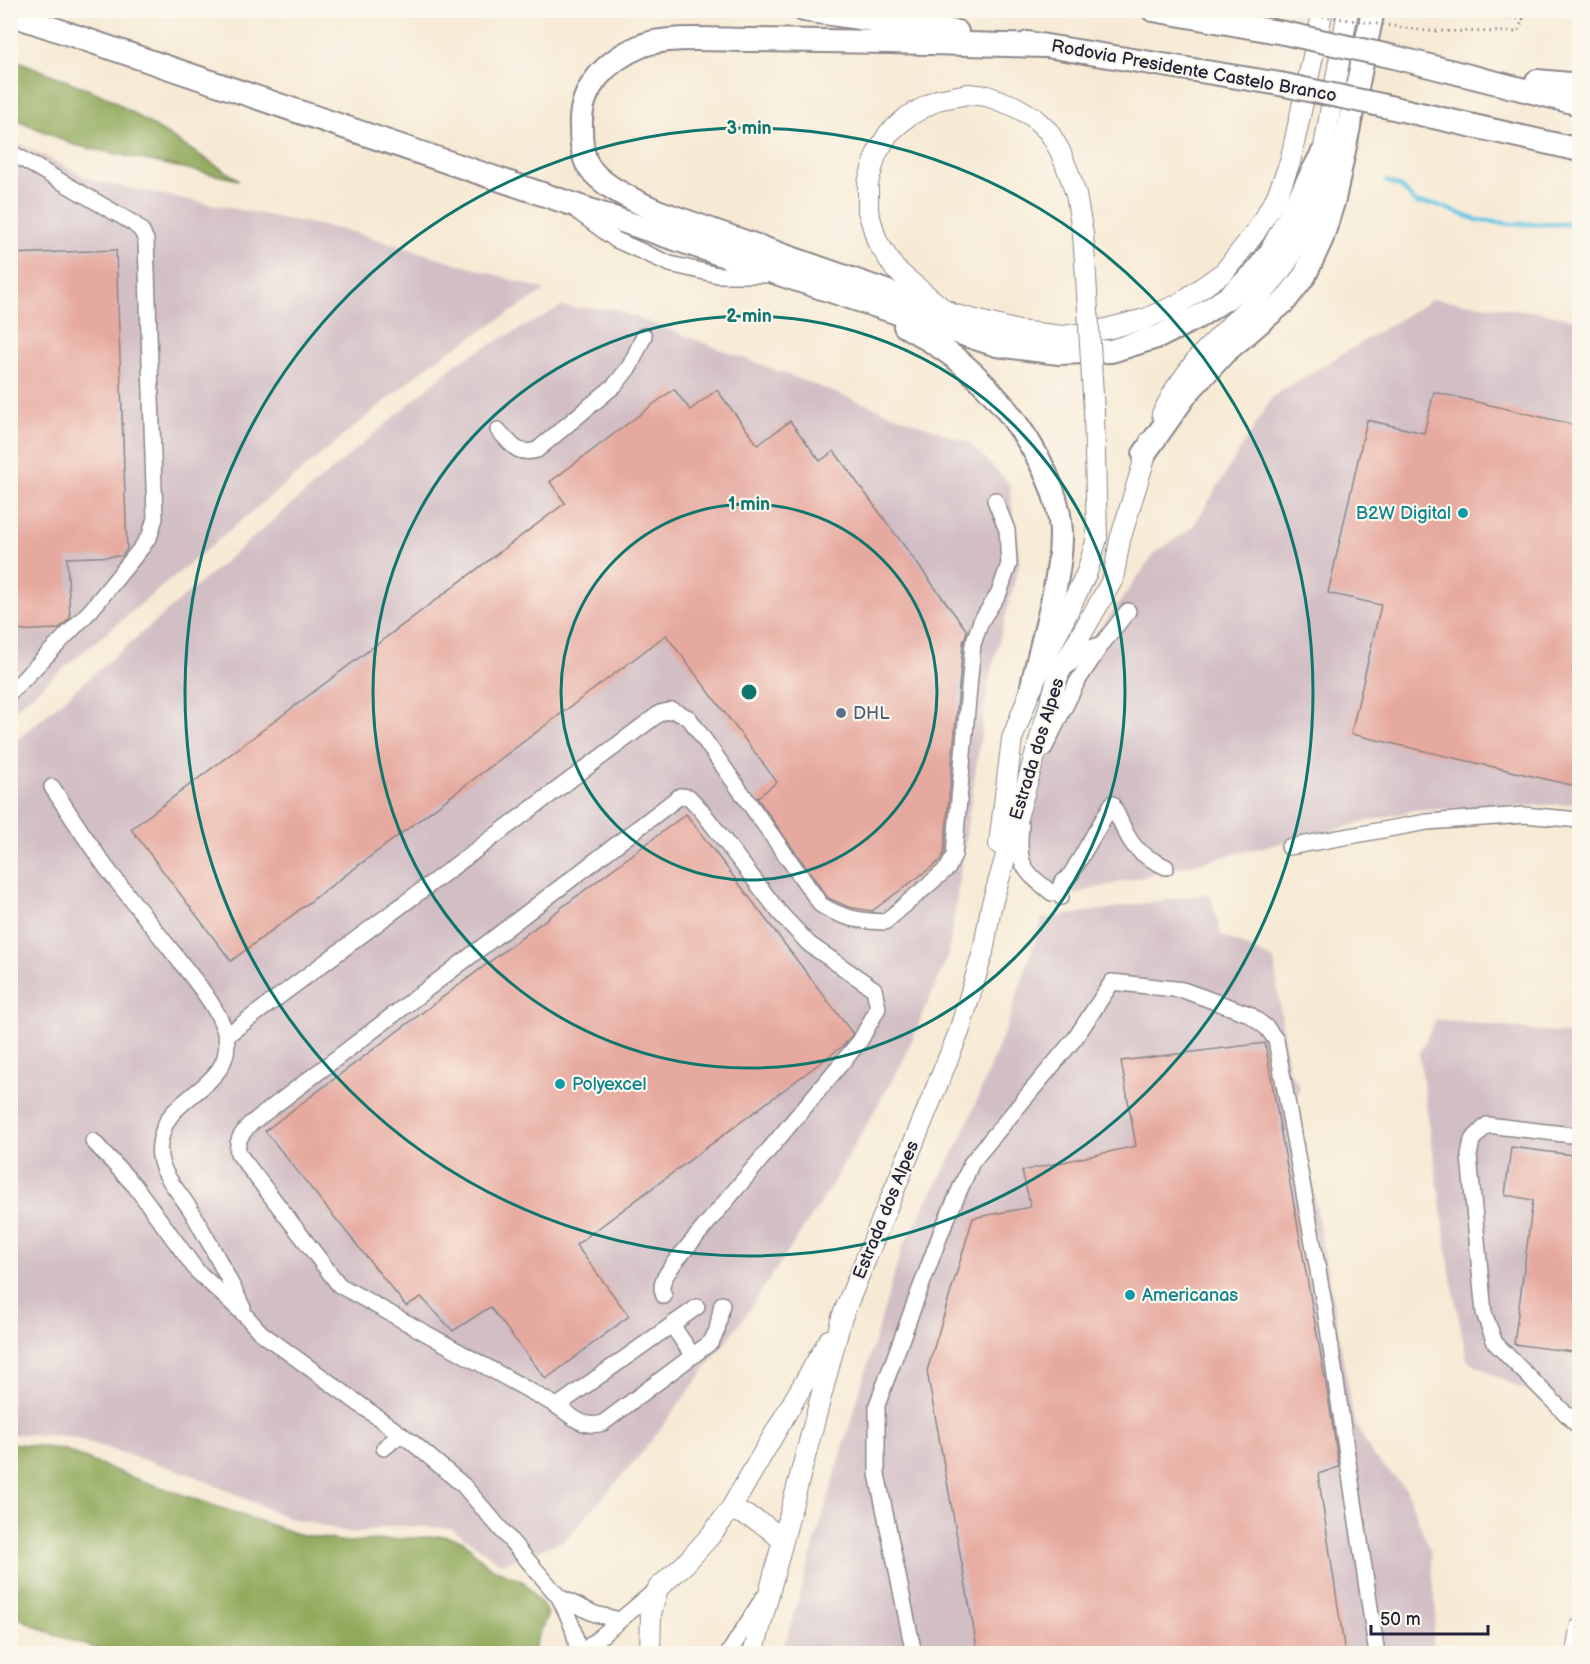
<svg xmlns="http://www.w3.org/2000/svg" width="1590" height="1664" viewBox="0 0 1590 1664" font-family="'Balsamiq Sans',sans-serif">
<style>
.industrial{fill:#d2bec5}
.forest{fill:#90a95a;stroke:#59664a;stroke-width:1.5}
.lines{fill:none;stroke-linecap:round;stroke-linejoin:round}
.stream{stroke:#65c4e3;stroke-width:4.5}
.building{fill:#e6a99f}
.minor-casing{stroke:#8c8688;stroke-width:18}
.major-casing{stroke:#8c8688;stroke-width:22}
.highway-casing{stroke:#8c8688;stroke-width:26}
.minor{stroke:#fff;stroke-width:15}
.major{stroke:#fff;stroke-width:20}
.highway{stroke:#fff;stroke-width:22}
.major-bridge-casing{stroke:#8c8688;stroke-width:22;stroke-linecap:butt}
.highway-bridge-casing{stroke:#8c8688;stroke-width:26;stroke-linecap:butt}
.path-bridge{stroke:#8c8688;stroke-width:3;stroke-dasharray:1.5 4.5;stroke-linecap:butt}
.major-bridge{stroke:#fff;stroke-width:20}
.highway-bridge{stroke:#fff;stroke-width:22}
.ring{fill:none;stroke:#0f766e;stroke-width:3}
.culture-dot{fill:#0f9aa8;stroke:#fbf7ec;stroke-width:2}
.service-dot{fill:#5c6f8a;stroke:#fbf7ec;stroke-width:2}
.labels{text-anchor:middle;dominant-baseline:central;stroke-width:4.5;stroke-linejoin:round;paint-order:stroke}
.street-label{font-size:18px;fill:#22223b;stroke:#fbf7ec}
.culture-label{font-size:18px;fill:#0d838f;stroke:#fbf7ec;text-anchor:start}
.service-label{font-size:18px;fill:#4e5e75;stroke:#fbf7ec;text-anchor:start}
.centre{fill:#0f766e;stroke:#fbf7ec;stroke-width:3}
.ring-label{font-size:18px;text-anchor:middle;font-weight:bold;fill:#0f766e;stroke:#fbf7ec;stroke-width:4.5;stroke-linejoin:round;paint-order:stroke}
</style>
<rect width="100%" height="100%" fill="#fbf7ec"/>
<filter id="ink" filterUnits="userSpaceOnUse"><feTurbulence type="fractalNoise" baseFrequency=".0167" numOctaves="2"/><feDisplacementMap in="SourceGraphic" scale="12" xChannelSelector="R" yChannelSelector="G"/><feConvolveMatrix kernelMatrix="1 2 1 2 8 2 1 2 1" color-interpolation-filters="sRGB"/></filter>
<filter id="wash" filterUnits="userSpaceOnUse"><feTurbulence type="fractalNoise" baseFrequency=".008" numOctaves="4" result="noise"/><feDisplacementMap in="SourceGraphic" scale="24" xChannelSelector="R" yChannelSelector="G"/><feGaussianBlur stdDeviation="1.35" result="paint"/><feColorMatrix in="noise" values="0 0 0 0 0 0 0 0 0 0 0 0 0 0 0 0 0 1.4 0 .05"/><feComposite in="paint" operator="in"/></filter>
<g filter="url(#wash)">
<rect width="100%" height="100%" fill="#f7ead5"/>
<g class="industrial">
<polygon points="10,139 94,181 353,232 546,290 431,363 11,712"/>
<polygon points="1433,299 1546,313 1579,321 1579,804 1414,810 1061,897 1040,893 1022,882 1018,871 1027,771 1061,683 1155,553 1193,527 1273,396"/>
<polygon points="561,307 614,309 969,443 1009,483 1020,561 989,680 948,956 902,1063 827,1193 742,1320 643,1452 565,1540 502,1564 451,1528 394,1526 352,1533 286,1517 190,1474 67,1436 11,1434 11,745 458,362"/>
<polygon points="1210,893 1221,935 1274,960 1288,1069 1300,1087 1293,1105 1299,1111 1354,1421 1373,1456 1406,1489 1431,1553 1436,1611 1431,1653 782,1654 902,1248 961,1139 1008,1023 1042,919"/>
<polygon points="1436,1019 1579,1035 1579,1413 1504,1381 1467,1360 1451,1278 1419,1054"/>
</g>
<g class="forest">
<polygon points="11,58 109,98 239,180 74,145 11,117"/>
<polygon points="10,1443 62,1449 131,1477 297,1534 347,1542 443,1536 462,1540 488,1566 524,1582 548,1613 532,1653 109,1653 52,1634 11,1614"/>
</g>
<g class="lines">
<polyline class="stream" points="1386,181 1401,187 1416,203 1435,204 1477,220 1512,224 1580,224"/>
</g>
<g id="blocks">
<g class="building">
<polygon points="116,250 127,549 122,556 67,558 70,618 59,629 10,631 10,254"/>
<polygon points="674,389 690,410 717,390 758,445 790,421 820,461 834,451 967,631 963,643 944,852 941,860 872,911 848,907 828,898 757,798 777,782 666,635 231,961 131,829 565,503 550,482"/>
<polygon points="1434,392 1580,426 1580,787 1351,734 1381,605 1328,593 1367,420 1424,433"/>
<polygon points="686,814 853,1034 844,1045 576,1245 629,1316 546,1379 490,1307 453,1331 421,1297 406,1306 265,1131"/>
<polygon points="1265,1043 1327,1390 1339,1467 1318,1474 1345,1653 978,1653 927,1371 973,1218 1031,1207 1022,1171 1136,1146 1121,1061"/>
<polygon points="1511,1147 1580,1156 1580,1353 1514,1344 1533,1200 1505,1195"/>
</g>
</g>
</g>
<g filter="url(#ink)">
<use href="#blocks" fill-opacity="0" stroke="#8c8688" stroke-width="1.5"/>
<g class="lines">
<defs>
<g id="minor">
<polyline points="10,152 133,223 141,230 146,240 155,518 150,535 142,547 91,610 10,693"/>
<polyline points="578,212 616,240 670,264 718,275 766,275"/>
<path d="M 498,430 C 512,444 516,456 537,450 L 615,385 L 630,366 L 644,336"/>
<polyline points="1065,668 1088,649 1102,644 1128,611"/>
<polyline points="1044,749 1077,682 1102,644"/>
<path d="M 52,787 C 70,814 88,843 108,870 C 130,898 153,927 175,955 C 191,976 221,1010 226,1036 C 233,1076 192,1090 172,1114 C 163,1124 158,1144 160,1157 C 163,1177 182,1195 192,1212 C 210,1243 227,1275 243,1308"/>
<path d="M 1112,804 C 1130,839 1127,849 1166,867"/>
<path d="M 1021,826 C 1017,864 1022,870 1052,893"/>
<polyline points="1289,847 1427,822 1524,815 1580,820"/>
<polyline points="1061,897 1061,884 1071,874 1112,804"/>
<path d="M 226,1036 L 660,713 L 672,710 L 689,718 L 821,905 C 844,919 860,921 885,922 L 948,868 L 954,855 L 973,644 L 981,621 L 999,593 L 1009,564 L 1007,530 L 995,500"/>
<polyline points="1580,1136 1487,1125 1472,1140 1469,1156 1484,1313 1495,1343 1580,1428"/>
<path d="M 93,1141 L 135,1186 L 197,1271 L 246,1316 L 260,1332 L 413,1443 L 463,1485 L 559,1597 C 568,1616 577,1632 577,1654"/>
<path d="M 664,1296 C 658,1283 667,1274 674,1263 L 860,1041 L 878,1008 L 874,989 L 809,944 L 779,912 L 701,810 L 689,797 L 680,796 L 249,1125 C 241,1135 236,1141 238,1153 L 339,1285 L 557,1406 C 573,1417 583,1429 603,1423 L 711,1342 L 717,1330 L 722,1304"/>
<polyline points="672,1325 693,1356"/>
<polyline points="557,1406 697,1307"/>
<polyline points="384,1448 401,1434"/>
<polyline points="559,1597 595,1614 620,1620"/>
<polyline points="10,1653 11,1654"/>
<polyline points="580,1654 658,1588"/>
<polyline points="728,1654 763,1598"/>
<polyline points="914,1654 877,1474 877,1405 942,1230 972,1162 1076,1037 1112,982 1183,990 1249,1014 1267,1028 1276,1040 1325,1309 1377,1654"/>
</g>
<g id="major">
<polyline points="1086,277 1083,234 1076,195 1070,176 1060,151 1049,132 1033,117 1014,106 987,96 968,94 937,100 907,117 888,134 876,155 868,183 868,211 877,241 895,269 948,313 1018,331 1063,336 1106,329 1145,319 1179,304 1224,272 1255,233 1277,196 1290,162 1323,10"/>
<polyline points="1162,414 1176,388 1197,359 1269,286 1287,262 1305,229 1316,193 1348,10"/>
<polyline points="999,844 1012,739 1032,686 1087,572 1097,538 1094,412"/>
<path d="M 730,1510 C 751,1516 767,1524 782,1541"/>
<polyline points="650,1654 651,1614 658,1588 685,1564 711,1535 730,1510 829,1340"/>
<polyline points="753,1654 842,1317 959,1032 983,952 991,907 1059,673 1113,579 1120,540 1150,441"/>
<polyline points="1576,1654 1580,1628"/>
</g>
<g id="highway">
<polyline points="804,10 957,32"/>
<polyline points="1153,10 1284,33"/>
<polyline points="10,14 761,268 922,321 997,345 1059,353 1111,351 1160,336 1196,318 1227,298 1254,274 1270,253 1322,154"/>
<polyline points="1028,43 1280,84"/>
<polyline points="1394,57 1580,104"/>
<polyline points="1537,81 1580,85"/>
<polyline points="1376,104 1580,150"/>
<path d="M 948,313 L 657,211 C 635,201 593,183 585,159 C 582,150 581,137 581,127 C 579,88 607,60 641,46 C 666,35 720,40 749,40 C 847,41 945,43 1044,46"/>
<path d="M 905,326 C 923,336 941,347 958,360 C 1005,399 1062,475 1061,538 C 1060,584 1042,640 1032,686"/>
<polyline points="1144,454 1187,393 1225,352 1285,301 1305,275 1322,238 1334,199 1373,10"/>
</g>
</defs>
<use href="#minor" class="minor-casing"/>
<use href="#major" class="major-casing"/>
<use href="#highway" class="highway-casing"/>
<use href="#minor" class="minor"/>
<use href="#major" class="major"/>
<use href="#highway" class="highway"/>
<defs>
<polyline id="major-bridge" points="1086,277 1094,412"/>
<g id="highway-bridge">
<polyline points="1284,33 1394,57"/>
<polyline points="1280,84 1376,104"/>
</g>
</defs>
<use href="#major-bridge" class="major-bridge-casing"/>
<use href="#highway-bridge" class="highway-bridge-casing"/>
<polyline class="path-bridge" points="1281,10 1426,31 1518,32 1523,19 1492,16 1494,10"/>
<use href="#major-bridge" class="major-bridge"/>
<use href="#highway-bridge" class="highway-bridge"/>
</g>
</g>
<g class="ring">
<circle cx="749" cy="692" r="188"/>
<circle cx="749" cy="692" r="376"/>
<circle cx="749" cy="692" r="564"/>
</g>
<g class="culture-dot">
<circle cx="1463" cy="513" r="6"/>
<circle cx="560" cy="1084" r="6"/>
<circle cx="1130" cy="1295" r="6"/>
</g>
<circle class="service-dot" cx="841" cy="713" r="6"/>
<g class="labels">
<g class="street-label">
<text transform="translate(1194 71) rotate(10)">Rodovia Presidente Castelo Branco</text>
<text transform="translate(1037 749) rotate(-73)">Estrada dos Alpes</text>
<text transform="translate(886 1210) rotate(-68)">Estrada dos Alpes</text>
</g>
<g class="culture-label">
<text x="1451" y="513" text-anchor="end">B2W Digital</text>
<text x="572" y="1084">Polyexcel</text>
<text x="1142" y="1295">Americanas</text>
</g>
<g class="service-label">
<text x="853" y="713">DHL</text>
</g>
</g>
<circle cx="749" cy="692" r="9" class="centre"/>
<g class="ring-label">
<text x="749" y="134">3 min</text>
<text x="749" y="322">2 min</text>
<text x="749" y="510">1 min</text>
</g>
<rect width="1590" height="1664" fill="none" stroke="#fbf7ec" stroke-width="36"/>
<path d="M1371 1625v9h117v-9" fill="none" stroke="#22223b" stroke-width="3"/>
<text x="1380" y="1625" font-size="18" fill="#22223b" stroke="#fbf7ec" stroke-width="4.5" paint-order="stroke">50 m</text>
</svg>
